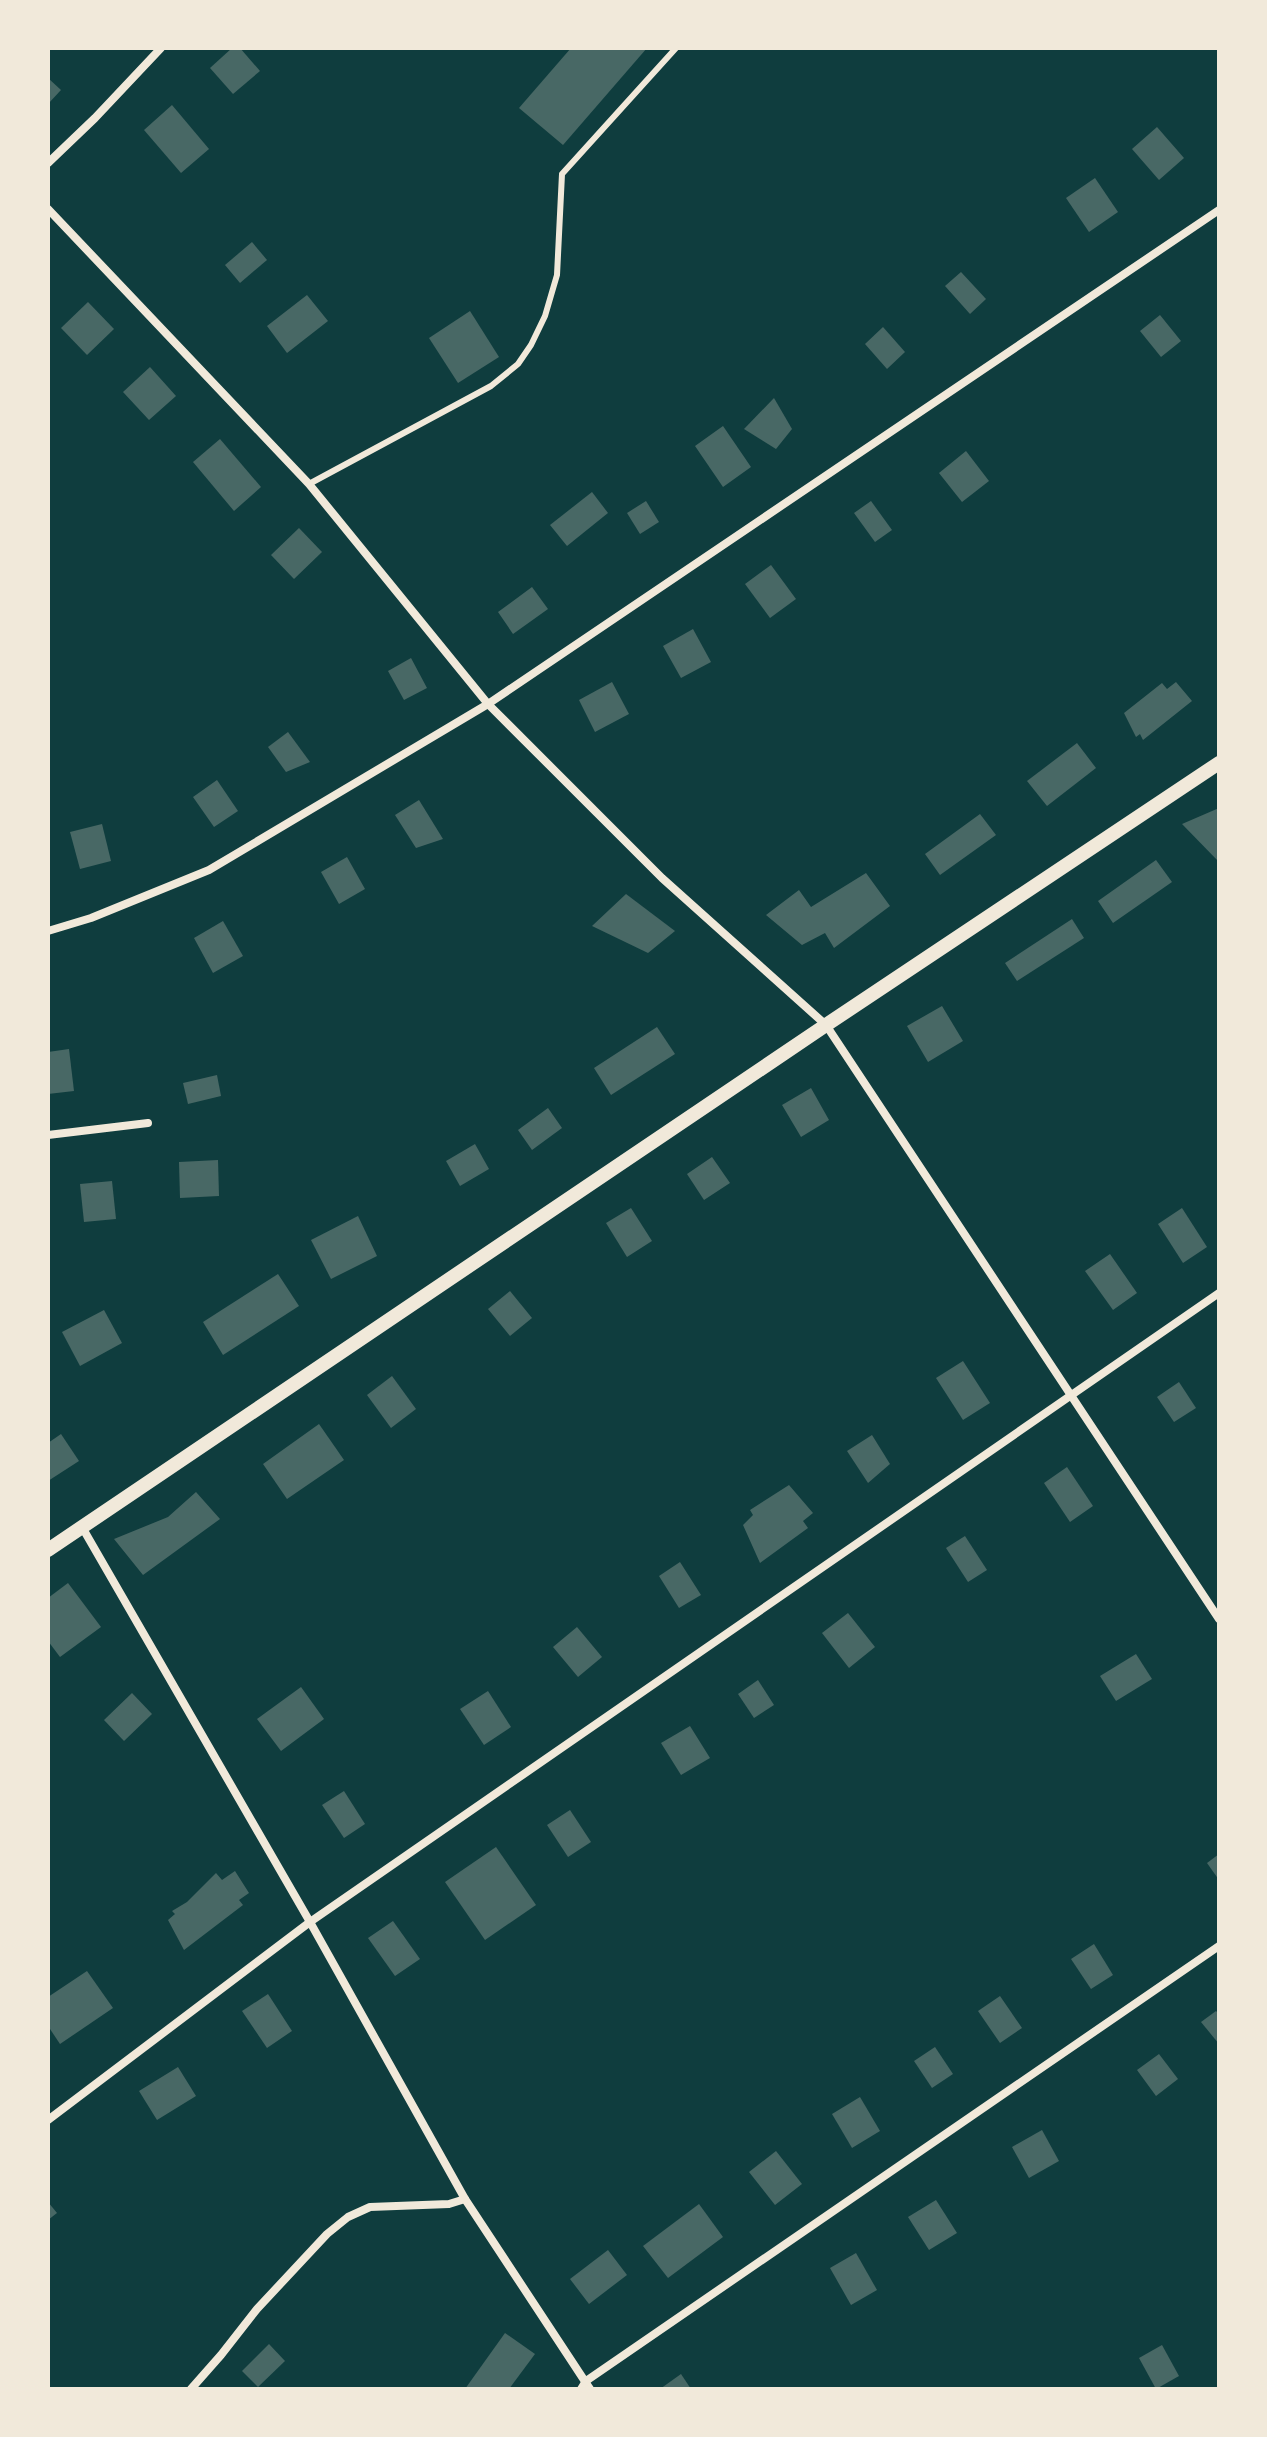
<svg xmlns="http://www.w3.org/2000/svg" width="1267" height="2437" viewBox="0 0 1267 2437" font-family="Roboto,sans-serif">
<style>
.building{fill:#486865}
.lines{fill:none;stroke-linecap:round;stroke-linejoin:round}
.service{stroke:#f1e9da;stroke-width:6}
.minor{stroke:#f1e9da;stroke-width:8}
.tertiary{stroke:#f1e9da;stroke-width:14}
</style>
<rect width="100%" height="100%" fill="#0f3d3e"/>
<g class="building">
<polygon points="232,48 240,48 260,71 233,94 210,68"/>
<polygon points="571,48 647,48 563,145 519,108"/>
<polygon points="48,78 61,90 48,104"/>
<polygon points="172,105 209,149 181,173 144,130"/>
<polygon points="1157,127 1184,158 1159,180 1132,149"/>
<polygon points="1095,178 1118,212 1089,232 1066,198"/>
<polygon points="252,242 267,260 240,283 225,265"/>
<polygon points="961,272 986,299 970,314 945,286"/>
<polygon points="307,295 328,321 287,353 267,326"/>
<polygon points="88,302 114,329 87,355 61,328"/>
<polygon points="470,311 499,357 458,383 429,338"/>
<polygon points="1160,315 1181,341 1161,357 1140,331"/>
<polygon points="883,327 905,352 887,369 865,344"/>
<polygon points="150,367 176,396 149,420 123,392"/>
<polygon points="774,398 792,429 776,449 744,429"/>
<polygon points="723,426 751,467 723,487 695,446"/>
<polygon points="220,439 261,487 234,511 193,462"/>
<polygon points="966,451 989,481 962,502 939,473"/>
<polygon points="592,492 608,513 567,546 550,525"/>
<polygon points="646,501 659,522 640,534 627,513"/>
<polygon points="871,501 892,530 875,542 854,513"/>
<polygon points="299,528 322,552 294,579 271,555"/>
<polygon points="771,565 796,599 770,618 745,584"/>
<polygon points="532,587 548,609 513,634 498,612"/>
<polygon points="693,629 711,662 681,678 663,646"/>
<polygon points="411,658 427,688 404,700 388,671"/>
<polygon points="612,682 629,714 595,732 579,700"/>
<polygon points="1176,682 1192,701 1143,740 1140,734 1136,737 1124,713 1162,683 1167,689"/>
<polygon points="288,732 310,762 286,772 268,747"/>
<polygon points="1077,743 1096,768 1047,806 1027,781"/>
<polygon points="217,780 238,811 214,827 193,797"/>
<polygon points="419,800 443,839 416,848 395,815"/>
<polygon points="1219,808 1219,862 1182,824"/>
<polygon points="980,814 996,835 940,875 925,854"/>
<polygon points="102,824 111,861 80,869 70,832"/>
<polygon points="347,857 365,889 339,904 321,872"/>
<polygon points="1156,860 1172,882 1113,923 1098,901"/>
<polygon points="866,873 890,906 834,948 825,933 802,945 766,915 799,890 811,907"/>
<polygon points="626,894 675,931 648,953 592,926"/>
<polygon points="1072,919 1084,938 1017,981 1005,963"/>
<polygon points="223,921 243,956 213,973 194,938"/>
<polygon points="942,1006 963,1041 928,1062 907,1026"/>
<polygon points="657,1027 675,1054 611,1095 594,1068"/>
<polygon points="69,1049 74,1091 48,1094 48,1052"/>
<polygon points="217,1075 221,1096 188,1104 183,1083"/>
<polygon points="811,1088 829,1120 801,1137 782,1105"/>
<polygon points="548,1108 562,1128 532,1150 518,1130"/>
<polygon points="475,1144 489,1169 460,1186 446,1161"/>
<polygon points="712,1157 730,1183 704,1200 687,1174"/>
<polygon points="218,1160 219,1196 180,1198 179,1162"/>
<polygon points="112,1181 116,1219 84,1222 80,1184"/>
<polygon points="631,1208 652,1241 627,1257 606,1223"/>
<polygon points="1182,1208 1207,1247 1183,1263 1158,1224"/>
<polygon points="358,1216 377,1256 331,1279 311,1240"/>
<polygon points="1110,1254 1137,1293 1113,1310 1085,1271"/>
<polygon points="278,1274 299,1306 223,1355 203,1322"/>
<polygon points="510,1291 532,1318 510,1336 488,1309"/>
<polygon points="104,1310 122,1343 80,1366 62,1332"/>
<polygon points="963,1361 990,1403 963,1420 936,1378"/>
<polygon points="392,1376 416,1409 391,1428 367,1395"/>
<polygon points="1179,1382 1196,1408 1174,1422 1157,1397"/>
<polygon points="319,1424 344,1460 287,1499 263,1464"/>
<polygon points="61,1434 79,1461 48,1481 48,1443"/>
<polygon points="872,1435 890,1464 868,1483 847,1451"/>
<polygon points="1067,1467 1093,1506 1070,1522 1044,1483"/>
<polygon points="789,1485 813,1513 803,1521 808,1528 760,1563 743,1525 753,1515 750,1510"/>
<polygon points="196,1492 220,1519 143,1575 114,1539 168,1517"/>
<polygon points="965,1536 987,1570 968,1582 946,1548"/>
<polygon points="680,1562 701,1595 679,1608 659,1576"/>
<polygon points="68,1583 101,1627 60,1657 48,1641 48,1598"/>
<polygon points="848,1613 875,1647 849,1668 822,1633"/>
<polygon points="577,1627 602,1657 578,1677 553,1647"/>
<polygon points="1136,1654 1152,1679 1116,1701 1100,1676"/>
<polygon points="758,1680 774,1705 754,1718 738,1694"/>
<polygon points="301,1687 324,1719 281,1751 257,1719"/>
<polygon points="488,1691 511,1727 484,1745 460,1709"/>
<polygon points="132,1693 152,1714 124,1741 104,1720"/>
<polygon points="690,1726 710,1758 681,1775 661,1743"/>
<polygon points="344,1791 365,1824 344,1838 322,1805"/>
<polygon points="570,1810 591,1842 568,1857 547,1825"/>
<polygon points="496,1847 536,1905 485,1940 445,1882"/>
<polygon points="1219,1854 1219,1880 1207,1863"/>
<polygon points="235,1871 249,1893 239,1900 243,1905 184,1950 168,1920 175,1914 172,1911 187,1902 216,1873 222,1880"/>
<polygon points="393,1921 420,1959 395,1976 368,1938"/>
<polygon points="1094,1944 1113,1975 1091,1989 1071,1959"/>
<polygon points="87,1971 113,2008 60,2044 48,2026 48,1997"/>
<polygon points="268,1994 292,2031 267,2048 242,2011"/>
<polygon points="1000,1996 1022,2028 1000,2043 978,2011"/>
<polygon points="1216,2011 1219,2014 1219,2044 1201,2022"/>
<polygon points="935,2047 953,2074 932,2088 914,2061"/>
<polygon points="1159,2054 1178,2079 1156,2096 1137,2070"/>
<polygon points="178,2067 196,2096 157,2120 139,2091"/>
<polygon points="860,2097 880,2131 852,2148 832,2114"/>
<polygon points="1042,2130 1059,2161 1029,2178 1012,2147"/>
<polygon points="776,2151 802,2184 775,2205 749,2172"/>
<polygon points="936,2200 957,2233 929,2250 908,2217"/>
<polygon points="48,2202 57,2213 48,2220"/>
<polygon points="699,2204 723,2237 668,2278 643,2246"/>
<polygon points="608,2250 627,2275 589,2304 570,2279"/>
<polygon points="856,2253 877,2290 851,2305 830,2268"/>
<polygon points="505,2333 535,2354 509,2389 465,2389"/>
<polygon points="269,2344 285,2361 258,2387 242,2371"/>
<polygon points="1162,2345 1179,2376 1156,2389 1139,2358"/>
<polygon points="681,2374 691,2389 660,2389"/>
</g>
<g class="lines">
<polyline class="service" points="309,484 491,386 518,364 531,345 545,316 557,275 562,174 676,48"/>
<g class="minor">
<polyline points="48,163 95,118 161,48"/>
<polyline points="48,209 309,484 488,704 662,878 826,1025 1219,1619"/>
<polyline points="48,931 91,918 209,870 488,704 1219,210"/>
<polyline points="48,1135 148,1123"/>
<polyline points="82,1527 310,1922 465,2199 590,2389"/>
<polyline points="48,2120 310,1922 1219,1293"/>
<polyline points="191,2389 221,2355 257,2309 327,2234 348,2217 370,2207 449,2204 465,2199"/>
<polyline points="581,2389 586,2381 1219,1946"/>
</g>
<polyline class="tertiary" points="48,1550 826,1025 1219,763"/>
</g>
<rect width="1267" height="2437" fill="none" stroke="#f1e9da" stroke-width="100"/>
</svg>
